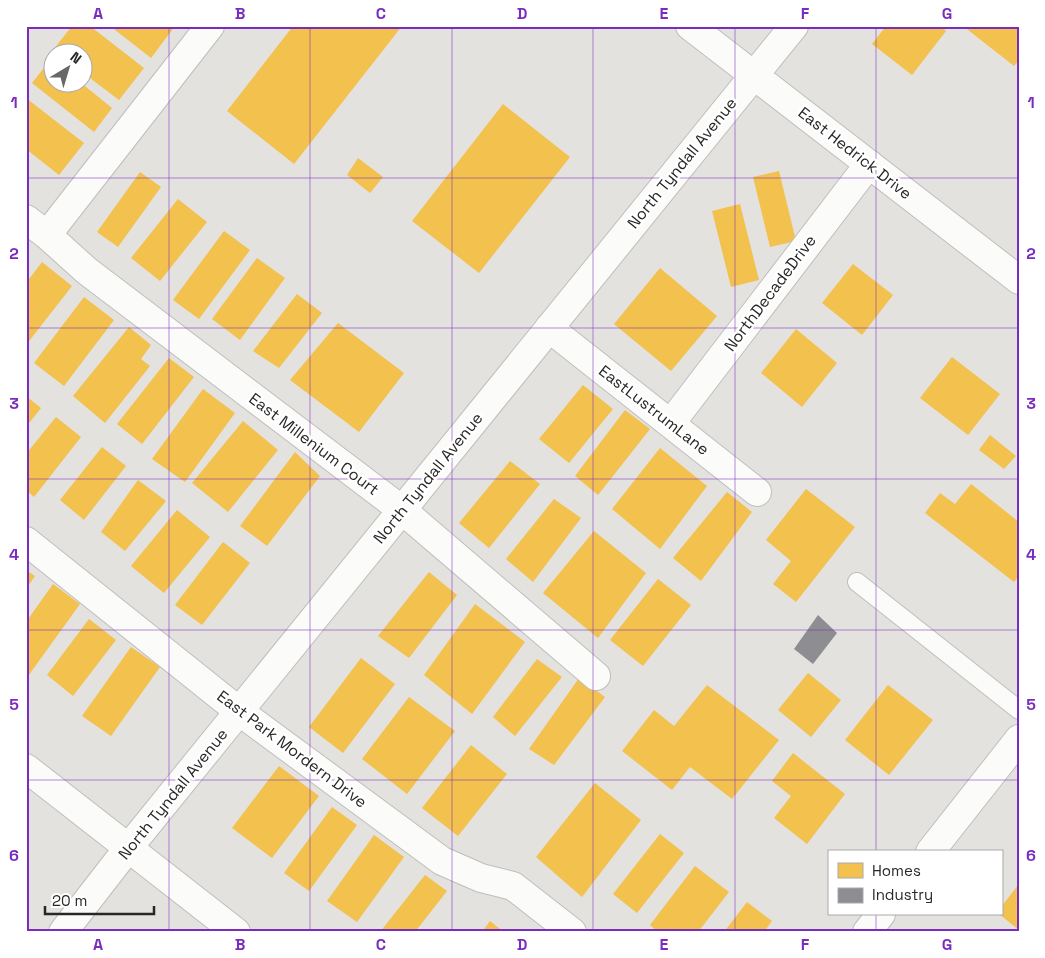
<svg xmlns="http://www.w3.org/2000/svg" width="1045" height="958" viewBox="0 0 1045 958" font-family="'Space Grotesk',sans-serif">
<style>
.homes{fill:#f2c14e}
.industry{fill:#8d8d92}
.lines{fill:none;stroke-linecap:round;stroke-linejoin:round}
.lane-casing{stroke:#bebebe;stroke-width:20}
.street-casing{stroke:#bebebe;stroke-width:30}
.secondary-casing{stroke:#bebebe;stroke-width:30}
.lane{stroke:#fbfbfa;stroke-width:18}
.street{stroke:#fbfbfa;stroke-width:28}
.secondary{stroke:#fbfbfa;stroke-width:28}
.grid{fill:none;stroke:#7b2cbf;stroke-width:1;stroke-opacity:0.55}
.labels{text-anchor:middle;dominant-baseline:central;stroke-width:5;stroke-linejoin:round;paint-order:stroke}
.street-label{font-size:16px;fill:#272727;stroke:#fff}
.neatline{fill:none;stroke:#7b2cbf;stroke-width:2}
.grid-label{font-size:16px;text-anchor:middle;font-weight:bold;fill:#7b2cbf}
</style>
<rect width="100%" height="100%" fill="#e4e2de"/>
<g class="homes">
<polygon points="72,26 90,26 144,68 119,100 82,72 82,52 57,52 53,50"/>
<polygon points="110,26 175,26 151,58"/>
<polygon points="293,26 402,26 294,164 227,111"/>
<polygon points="886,26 941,26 946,31 912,75 872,44"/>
<polygon points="963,26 1019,26 1019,60 1014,66"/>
<polygon points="51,59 52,61 52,82 80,82 112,108 94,132 32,83"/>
<polygon points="26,98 84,143 59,175 26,149"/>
<polygon points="503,104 570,157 479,273 412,221"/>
<polygon points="358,158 383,177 370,193 347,175"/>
<polygon points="779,171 796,241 770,247 753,177"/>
<polygon points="140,172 161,187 118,247 97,232"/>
<polygon points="178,199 207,222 160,281 131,258"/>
<polygon points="740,204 759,280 731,287 712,211"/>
<polygon points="224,231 250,250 199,319 173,300"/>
<polygon points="257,258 285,278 240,340 212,319"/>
<polygon points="42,262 72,286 26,345 26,283"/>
<polygon points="853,264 893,295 862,335 822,303"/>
<polygon points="660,268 717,316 671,371 614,324"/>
<polygon points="297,294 322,313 279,368 253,351"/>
<polygon points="84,297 114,320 64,386 34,363"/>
<polygon points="338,323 404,373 359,432 290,380"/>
<polygon points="129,327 151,345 141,359 150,366 105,423 73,396"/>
<polygon points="796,329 837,363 802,407 761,373"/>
<polygon points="952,357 1000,394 968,435 920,398"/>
<polygon points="169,358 194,377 142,444 117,424"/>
<polygon points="583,385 613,409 569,463 539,439"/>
<polygon points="203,389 235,413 185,482 152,459"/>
<polygon points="26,396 41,408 26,427"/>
<polygon points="625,410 650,429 598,495 575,476"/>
<polygon points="56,417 81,437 34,497 26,490 26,454"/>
<polygon points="243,421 278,450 228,512 192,483"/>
<polygon points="990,435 1016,456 1004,469 979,450"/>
<polygon points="102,447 126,466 84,520 60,500"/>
<polygon points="660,448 707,486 660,549 612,509"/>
<polygon points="295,452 320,476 267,546 240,526"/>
<polygon points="510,461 540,484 489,548 459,523"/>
<polygon points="138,480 166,501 125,551 101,532"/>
<polygon points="971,484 1019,522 1019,576 1014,582 925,513 940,493 955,504"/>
<polygon points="806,489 855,527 796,602 773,584 791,561 766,540"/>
<polygon points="727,492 752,512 701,581 673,558"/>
<polygon points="554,499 581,518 533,582 506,559"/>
<polygon points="177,510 210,537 164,593 131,566"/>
<polygon points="594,531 646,573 598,638 543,593"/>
<polygon points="223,542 250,563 202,625 175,605"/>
<polygon points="26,570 35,576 26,589"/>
<polygon points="429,572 457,595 409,658 378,636"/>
<polygon points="658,579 691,605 643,666 610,640"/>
<polygon points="53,584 80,604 26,679 26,622"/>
<polygon points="475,604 525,642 472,714 424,675"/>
<polygon points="89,619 116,640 73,696 47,675"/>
<polygon points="131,647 160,667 111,736 82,716"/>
<polygon points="361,658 395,684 343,753 309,727"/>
<polygon points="537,659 562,677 515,736 493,717"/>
<polygon points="808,673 841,700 811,737 778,710"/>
<polygon points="579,678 605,697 554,765 529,749"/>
<polygon points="707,685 779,740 732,799 690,767 672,790 622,751 654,710 674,726"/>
<polygon points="888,685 933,720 889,775 845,740"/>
<polygon points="409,697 455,731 407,794 362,759"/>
<polygon points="471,745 507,774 458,836 422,808"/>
<polygon points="793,753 845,794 807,844 774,818 791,796 772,781"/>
<polygon points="279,766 319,796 272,858 232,828"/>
<polygon points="595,783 641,820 582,897 536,857"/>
<polygon points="332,807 357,825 309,891 284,873"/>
<polygon points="660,834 684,853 637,913 613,894"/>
<polygon points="374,835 404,857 357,922 327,901"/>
<polygon points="695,866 729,892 698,932 658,932 650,925"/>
<polygon points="425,875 447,891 415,932 380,932"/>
<polygon points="1019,884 1019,930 999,914 1001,914 1001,907"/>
<polygon points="747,902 772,921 764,932 724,932"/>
<polygon points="490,921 504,932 482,932"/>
</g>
<polygon class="industry" points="818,615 837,633 813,664 794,649"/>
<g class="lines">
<defs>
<polyline id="lane" points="857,582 1019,710"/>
<g id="street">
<polyline points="690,26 1019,280"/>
<polyline points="26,219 47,235 87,271 402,510 596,676"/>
<polyline points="47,235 210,26"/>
<polyline points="549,328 757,492"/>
<polyline points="671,423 869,164"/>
<polyline points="26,541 240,712 442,861 481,878 513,886 572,932"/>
<polyline points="26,768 236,932"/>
<polyline points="63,932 129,847 794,26"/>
</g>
<g id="secondary">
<polyline points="930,852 1019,739"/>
<polyline points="867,932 881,914"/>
</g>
</defs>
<use href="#lane" class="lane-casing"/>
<use href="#street" class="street-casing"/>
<use href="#secondary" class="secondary-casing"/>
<use href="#lane" class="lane"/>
<use href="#street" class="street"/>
<use href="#secondary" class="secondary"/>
</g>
<path class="grid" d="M 169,26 L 169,932M 310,26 L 310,932M 452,26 L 452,932M 593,26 L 593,932M 735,26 L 735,932M 876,26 L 876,852M 26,178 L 1019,178M 26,328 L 1019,328M 26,479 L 1019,479M 26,630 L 1019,630M 26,780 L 1019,780M 876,914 L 876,932"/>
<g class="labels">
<g class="street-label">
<text transform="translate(855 153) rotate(38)">East Hedrick Drive</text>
<text transform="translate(682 163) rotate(-51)">North Tyndall Avenue</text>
<text transform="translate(770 293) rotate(-53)">NorthDecadeDrive</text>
<text transform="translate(654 410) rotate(38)">EastLustrumLane</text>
<text transform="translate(314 444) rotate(37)">East Millenium Court</text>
<text transform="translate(428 478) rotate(-51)">North Tyndall Avenue</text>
<text transform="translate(292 749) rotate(37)">East Park Mordern Drive</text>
<text transform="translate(173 794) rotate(-51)">North Tyndall Avenue</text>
</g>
</g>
<rect width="1045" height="958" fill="none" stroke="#ffffff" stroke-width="55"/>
<rect x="828" y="850" width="175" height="65" fill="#ffffff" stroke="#a9a9a9"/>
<rect x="838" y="863" width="25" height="15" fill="#f2c14e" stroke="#a9a9a9"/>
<text x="872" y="876" font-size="15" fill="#272727">Homes</text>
<rect x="838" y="888" width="25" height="15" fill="#8d8d92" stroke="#a9a9a9"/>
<text x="872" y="900" font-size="15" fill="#272727">Industry</text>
<g transform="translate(68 68) rotate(38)"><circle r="24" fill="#ffffff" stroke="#a9a9a9"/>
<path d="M0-4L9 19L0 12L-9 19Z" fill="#696867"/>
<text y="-8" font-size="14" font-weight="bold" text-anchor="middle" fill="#272727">N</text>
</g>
<path d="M45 906v8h109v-8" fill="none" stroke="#272727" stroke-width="2.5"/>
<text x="52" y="906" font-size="15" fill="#272727" stroke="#ffffff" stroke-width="4" paint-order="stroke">20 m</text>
<rect x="28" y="28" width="990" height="902" class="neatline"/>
<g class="grid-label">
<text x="98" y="19">A</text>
<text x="240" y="19">B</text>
<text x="381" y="19">C</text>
<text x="522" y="19">D</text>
<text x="664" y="19">E</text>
<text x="805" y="19">F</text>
<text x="947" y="19">G</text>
<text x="14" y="108">1</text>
<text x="1031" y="108">1</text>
<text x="14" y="259">2</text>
<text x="1031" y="259">2</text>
<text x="14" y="409">3</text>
<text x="1031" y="409">3</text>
<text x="14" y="560">4</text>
<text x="1031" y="560">4</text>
<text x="14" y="710">5</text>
<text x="1031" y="710">5</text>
<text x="14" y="861">6</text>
<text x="1031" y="861">6</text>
<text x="98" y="950">A</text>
<text x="240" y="950">B</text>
<text x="381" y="950">C</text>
<text x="522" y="950">D</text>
<text x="664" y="950">E</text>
<text x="805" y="950">F</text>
<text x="947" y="950">G</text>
</g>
</svg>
